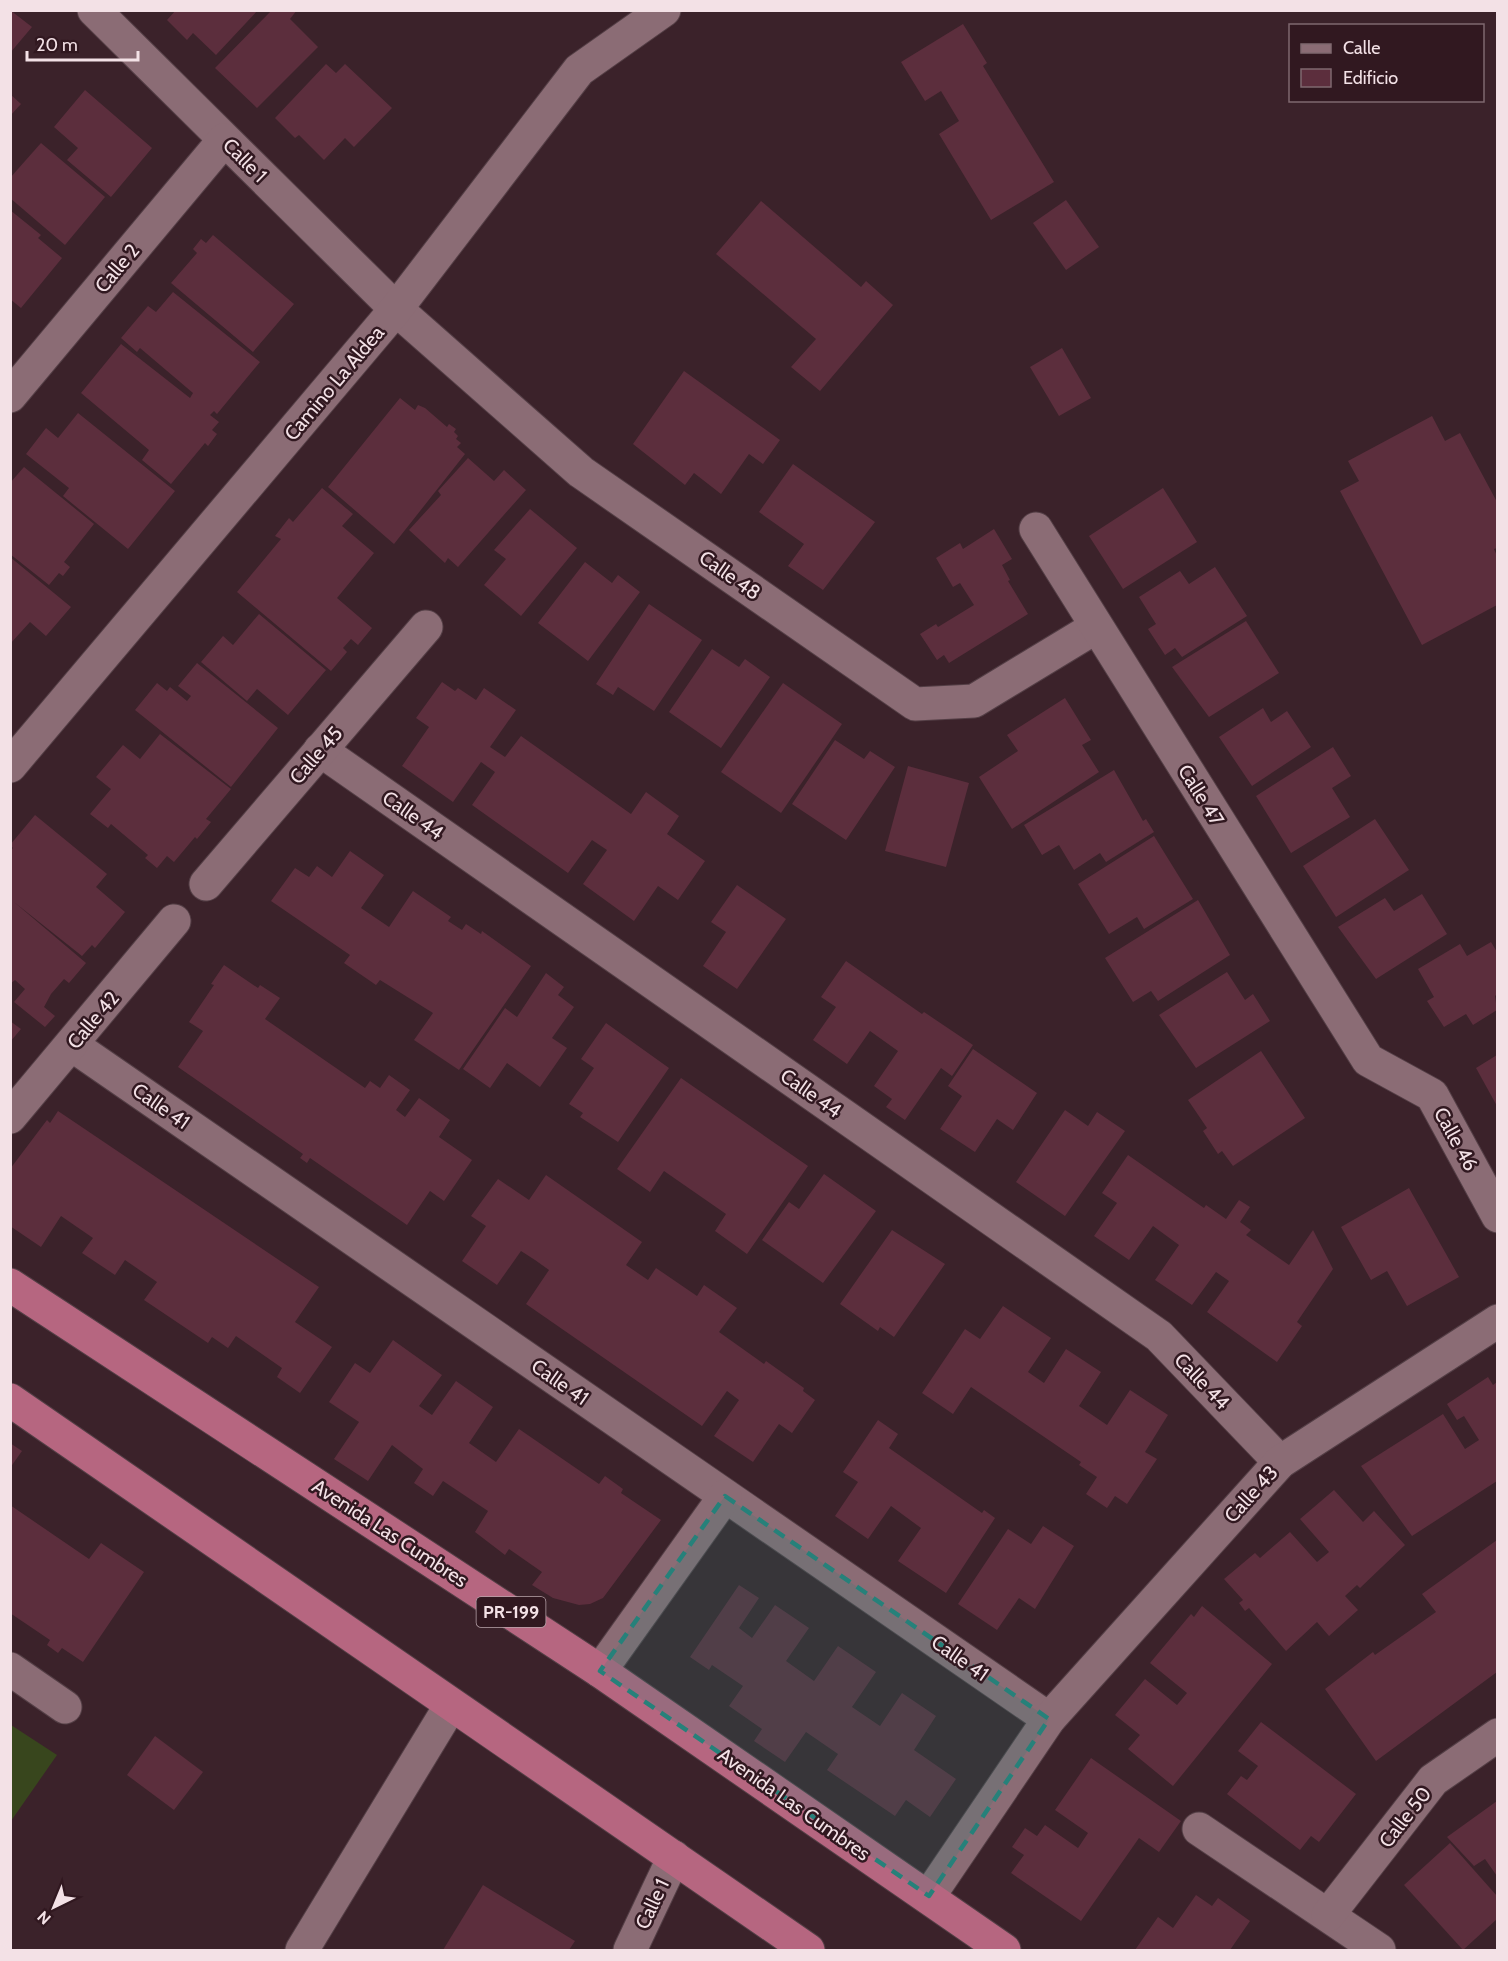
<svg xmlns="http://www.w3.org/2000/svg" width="1508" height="1961" viewBox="0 0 1508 1961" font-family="Cabin,sans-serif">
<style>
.green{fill:#38461d}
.building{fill:#5c2e3d}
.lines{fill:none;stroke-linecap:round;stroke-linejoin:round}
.street-casing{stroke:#533e45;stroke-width:35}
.secondary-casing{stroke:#533e45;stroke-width:35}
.highway-casing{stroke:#533e45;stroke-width:35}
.street{stroke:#8b6c75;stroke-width:33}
.secondary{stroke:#8b6c75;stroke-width:33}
.highway{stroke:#b66680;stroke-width:33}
.marked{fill:#26817a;fill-opacity:0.2;stroke:#26817a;stroke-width:4.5;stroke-dasharray:12 8;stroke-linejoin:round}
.labels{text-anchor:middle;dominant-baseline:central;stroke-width:5;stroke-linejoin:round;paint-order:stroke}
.shield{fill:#311820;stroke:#b9a5ab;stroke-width:1.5}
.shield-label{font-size:18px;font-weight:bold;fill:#f3e1e6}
.street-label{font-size:20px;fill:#f3e1e6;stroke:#311820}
</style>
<rect width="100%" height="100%" fill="#3b222a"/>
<polygon class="green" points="11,1725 57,1755 11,1821"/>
<g class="building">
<polygon points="10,10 32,27 10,53"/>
<polygon points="176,10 258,10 216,55 193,33 187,40 167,20"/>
<polygon points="272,10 297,10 290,19 318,47 257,108 215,68"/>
<polygon points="963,24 987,63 983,66 1054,182 991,220 939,134 959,121 941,91 925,101 901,62"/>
<polygon points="326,64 336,73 345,64 392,108 354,147 345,138 324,160 299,135 295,138 275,118"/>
<polygon points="85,90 152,148 111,197 67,160 78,148 54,127"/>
<polygon points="10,94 21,104 10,116"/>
<polygon points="41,143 105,197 65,245 10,198 10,178"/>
<polygon points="1066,200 1099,247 1066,270 1033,223"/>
<polygon points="761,201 861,287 866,281 893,305 820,391 791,367 816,339 716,254"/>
<polygon points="10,210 41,235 38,238 62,258 21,308 10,299"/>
<polygon points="213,235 294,304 253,352 171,283 197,253 193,249 201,239 206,243"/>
<polygon points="173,292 260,362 217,414 214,411 210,415 219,422 212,430 217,434 208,446 205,443 171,484 142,460 149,450 81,393 121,344 190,398 193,393 140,348 137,352 121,338 148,306 156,312"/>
<polygon points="1062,348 1091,398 1059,416 1030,367"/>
<polygon points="684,371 780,440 763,464 749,454 721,494 694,473 685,485 633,444"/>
<polygon points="400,398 415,410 418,405 425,408 447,427 449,424 456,429 454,432 458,436 456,439 461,443 457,447 465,454 394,544 328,487"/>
<polygon points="78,413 175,491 128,549 63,496 69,488 26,454 46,428 58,438"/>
<polygon points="1432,416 1445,441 1460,433 1497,502 1497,548 1494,549 1497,556 1497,605 1422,645 1340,491 1359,481 1348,461"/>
<polygon points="468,458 494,481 504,470 526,490 458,567 448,558 445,563 409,530 441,495 438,491"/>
<polygon points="793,464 875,522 823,590 788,566 804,544 759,512"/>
<polygon points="24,467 94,524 64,562 70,567 63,576 59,573 49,585 10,554 10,483"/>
<polygon points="322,488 353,514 342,526 374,553 337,598 372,628 358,645 351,639 343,648 347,652 331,671 237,592 281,539 275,536 289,518 293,522"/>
<polygon points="1163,488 1197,542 1123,589 1089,536"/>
<polygon points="530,509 577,548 521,616 484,585 506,559 494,550"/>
<polygon points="994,529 1012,559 1002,565 1010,580 1008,581 1028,614 949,663 944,655 937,660 920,634 936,624 938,627 974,605 960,583 953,587 936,558 960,543 963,549"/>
<polygon points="10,557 71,607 46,636 30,622 10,644"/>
<polygon points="585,562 612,583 618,575 640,592 588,661 538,623"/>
<polygon points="1215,567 1247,616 1182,657 1175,648 1165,655 1148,629 1156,624 1139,597 1180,571 1189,584"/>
<polygon points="649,604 702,640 654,711 618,687 613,695 596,684"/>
<polygon points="259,614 326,670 288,715 257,689 247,701 201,662 223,636 233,645"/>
<polygon points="1246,621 1279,673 1209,717 1172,667"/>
<polygon points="712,649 739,667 745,659 770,677 721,748 669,712"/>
<polygon points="197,663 278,728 231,787 135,710 157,683 167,691 170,687 187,701 191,696 178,686"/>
<polygon points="442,682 455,691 458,688 476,700 484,688 516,710 490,747 505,757 521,736 631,814 646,792 679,816 667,834 705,861 678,900 658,886 634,921 583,884 607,850 592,840 568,873 472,805 495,772 481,762 453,802 402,766 429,727 416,718"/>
<polygon points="783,683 842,724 781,813 721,772"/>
<polygon points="1065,698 1091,740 1082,745 1099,772 1012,829 979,777 1018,751 1007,735"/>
<polygon points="1263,708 1271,722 1287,711 1311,747 1252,786 1219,737"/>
<polygon points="160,734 231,789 206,819 211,822 197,839 195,837 174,862 167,856 157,868 145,858 148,855 111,824 108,828 90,814 111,789 96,777 123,745 140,759"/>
<polygon points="835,740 864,759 870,751 895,767 846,840 792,804"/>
<polygon points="1333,747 1351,776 1332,788 1350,817 1291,853 1256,796"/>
<polygon points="908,766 969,783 946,867 885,851"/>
<polygon points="1114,770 1143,821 1146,819 1154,832 1106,862 1100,853 1074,870 1059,845 1042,855 1024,825"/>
<polygon points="35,815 107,874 96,887 125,912 95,948 92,945 82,956 14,902 86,963 69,983 64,979 51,994 44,1007 55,1016 45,1027 14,1002 25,989 15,980 10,984 10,851 13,848 10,845"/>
<polygon points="1375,819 1409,870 1336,917 1303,866"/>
<polygon points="1154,836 1193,899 1144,929 1137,917 1109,934 1078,884"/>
<polygon points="350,851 384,875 361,908 389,927 413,891 451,917 448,921 462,930 466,924 481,934 482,931 531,966 459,1070 414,1040 433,1013 380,980 376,985 344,963 350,955 271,901 295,868 309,877 317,866 332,877"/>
<polygon points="737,885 786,919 737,989 703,966 726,932 711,922"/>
<polygon points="1422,894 1447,934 1376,979 1338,927 1385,898 1394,911"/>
<polygon points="1198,900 1230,955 1158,1001 1151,991 1133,1002 1105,958"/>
<polygon points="1491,942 1497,952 1497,994 1495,996 1497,1010 1473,1025 1466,1014 1444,1027 1427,1001 1434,997 1418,969 1460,944 1467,956"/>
<polygon points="846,961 922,1014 924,1012 973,1045 952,1076 941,1068 905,1120 886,1107 892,1099 874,1086 898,1051 870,1031 847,1064 813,1040 836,1007 821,997"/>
<polygon points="224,965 258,988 260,985 280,998 265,1019 365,1088 370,1081 380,1088 389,1075 410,1090 396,1110 405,1117 419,1098 450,1120 439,1137 472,1160 444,1201 430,1191 407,1225 310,1158 307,1163 300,1158 303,1154 178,1067 203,1031 189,1022 214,985 211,984"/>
<polygon points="1227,972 1245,1000 1253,994 1270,1021 1196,1068 1159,1015"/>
<polygon points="546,973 564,987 558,995 574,1007 552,1038 567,1048 540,1087 507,1063 490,1088 463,1069 505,1008 517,1017"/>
<polygon points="10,1021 21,1029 10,1042"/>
<polygon points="606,1023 669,1068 618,1142 580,1117 583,1113 569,1104 594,1068 581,1059"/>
<polygon points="973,1049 1037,1093 1013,1130 997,1119 975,1152 940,1129 962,1096 948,1086"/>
<polygon points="1261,1051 1305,1118 1233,1166 1222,1151 1218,1154 1203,1131 1207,1128 1188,1100"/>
<polygon points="1497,1055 1497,1106 1476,1068"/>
<polygon points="681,1078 808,1166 747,1254 715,1231 726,1214 664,1171 650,1192 617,1169"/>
<polygon points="1065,1110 1088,1126 1097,1112 1125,1131 1065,1216 1016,1182"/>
<polygon points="58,1111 319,1287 295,1322 332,1347 300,1393 277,1377 282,1368 236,1336 228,1348 212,1337 208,1343 144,1300 157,1282 125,1260 115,1275 82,1253 93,1238 61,1216 41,1247 10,1226 10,1169 47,1120 50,1123"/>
<polygon points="1128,1155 1204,1208 1206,1205 1226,1219 1239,1200 1250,1207 1240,1222 1251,1230 1246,1235 1289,1265 1313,1230 1333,1269 1297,1322 1302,1326 1277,1362 1207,1312 1229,1281 1216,1272 1192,1305 1155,1280 1179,1245 1153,1226 1129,1260 1094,1236 1117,1203 1102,1193"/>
<polygon points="824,1174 876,1211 823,1283 762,1240 789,1202 799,1209"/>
<polygon points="546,1175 642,1242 626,1265 648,1280 656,1268 697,1296 704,1285 737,1308 719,1332 764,1364 766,1361 804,1388 803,1391 815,1400 792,1433 779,1424 753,1462 714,1436 739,1400 727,1391 702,1426 526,1304 549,1270 535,1260 521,1251 497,1285 462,1261 486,1226 471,1216 498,1179 529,1200"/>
<polygon points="1409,1188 1459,1277 1407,1306 1387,1271 1371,1280 1341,1227"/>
<polygon points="892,1230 945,1264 894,1337 880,1327 878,1331 840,1304"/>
<polygon points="1003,1306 1051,1338 1028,1372 1044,1383 1066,1349 1101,1372 1079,1406 1107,1425 1130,1390 1168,1415 1145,1452 1157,1459 1127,1504 1115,1496 1107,1508 1086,1494 1097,1477 1079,1465 1081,1462 971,1387 953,1414 922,1393 965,1329 980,1339"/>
<polygon points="393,1340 442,1375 419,1406 432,1415 456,1381 493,1407 469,1443 496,1462 519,1429 599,1484 605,1476 623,1489 621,1493 661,1520 603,1598 590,1604 579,1605 553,1598 532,1585 542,1572 509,1549 505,1555 475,1532 488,1511 443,1481 433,1496 414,1483 423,1469 392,1445 368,1481 334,1459 359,1422 329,1402 355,1363 370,1373"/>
<polygon points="1488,1377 1493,1385 1497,1382 1497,1481 1412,1536 1361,1466 1443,1414 1465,1449 1479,1440 1464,1416 1457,1420 1447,1404"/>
<polygon points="878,1420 898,1434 889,1448 982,1513 984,1510 995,1518 946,1593 898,1561 921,1528 891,1506 868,1539 835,1516 858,1482 843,1472"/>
<polygon points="10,1443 22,1451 10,1468"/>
<polygon points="1334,1490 1363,1522 1374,1511 1405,1545 1360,1588 1357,1585 1345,1596 1358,1610 1329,1636 1317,1622 1286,1651 1249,1608 1245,1611 1239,1603 1243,1600 1224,1579 1255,1553 1260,1558 1290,1532 1317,1562 1329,1552 1300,1519"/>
<polygon points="10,1505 89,1559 101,1543 144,1572 83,1662 62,1648 58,1653 47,1645 50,1640 10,1613"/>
<polygon points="1043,1526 1074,1546 1035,1609 1019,1598 997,1630 958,1604 1008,1529 1031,1544"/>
<polygon points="1497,1540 1497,1672 1376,1761 1325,1689 1360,1662 1373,1652 1375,1655 1436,1612 1422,1594"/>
<polygon points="739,1585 759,1598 739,1628 752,1638 775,1605 809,1628 786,1661 814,1681 838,1646 876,1672 852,1707 880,1726 902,1693 936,1716 914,1750 956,1779 930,1817 906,1800 895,1816 827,1770 838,1754 806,1732 785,1762 754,1741 762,1729 729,1706 743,1686 712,1665 709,1670 690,1657"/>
<polygon points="1202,1606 1272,1664 1173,1786 1128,1749 1140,1735 1115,1715 1145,1679 1177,1705 1187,1693 1150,1663 1191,1614 1194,1617"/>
<polygon points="1261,1722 1356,1794 1319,1842 1311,1836 1300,1850 1227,1794 1241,1776 1247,1780 1258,1766 1238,1751"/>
<polygon points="155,1736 203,1772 174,1810 127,1775"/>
<polygon points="1091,1758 1181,1821 1159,1852 1139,1838 1081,1921 1011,1873 1024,1855 1012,1847 1025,1828 1037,1836 1045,1825 1078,1848 1088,1833 1055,1810"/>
<polygon points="1497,1801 1497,1876 1485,1859 1474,1866 1447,1837"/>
<polygon points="1450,1843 1497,1896 1497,1919 1463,1950 1404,1885"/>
<polygon points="483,1885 575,1941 569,1950 443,1950"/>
<polygon points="1196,1895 1212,1906 1218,1898 1250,1921 1230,1950 1135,1950 1158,1917 1173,1928"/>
</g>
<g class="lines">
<defs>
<g id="street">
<polyline points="94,10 396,309 581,472 915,704 974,701 1096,627"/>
<polyline points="10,396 224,140"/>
<polyline points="1036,529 1368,1060 1432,1095 1498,1216"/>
<polyline points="320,750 1159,1336 1280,1462"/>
<polyline points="206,884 426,627"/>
<polyline points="72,1045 1049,1719"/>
<polyline points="10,1117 174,921"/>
<polyline points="10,1669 65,1707"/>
<polyline points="600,1671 725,1496"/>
<polyline points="1199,1829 1379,1950"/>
<polyline points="929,1896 1049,1719 1280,1462 1498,1321"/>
<polyline points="1328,1915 1433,1780 1498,1735"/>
<polyline points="302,1950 451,1705"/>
<polyline points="630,1950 674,1857"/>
</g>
<polyline id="secondary" points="10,766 396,309 579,70 664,10"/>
<g id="highway">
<polyline points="10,1285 600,1671 1004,1950"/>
<polyline points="10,1400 808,1950"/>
</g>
</defs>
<use href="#street" class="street-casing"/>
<use href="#secondary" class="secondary-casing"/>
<use href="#highway" class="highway-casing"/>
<use href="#street" class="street"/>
<use href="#secondary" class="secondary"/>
<use href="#highway" class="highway"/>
</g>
<path class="marked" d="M 725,1496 L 1049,1719 L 929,1896 L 600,1671 Z"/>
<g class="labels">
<rect class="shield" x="476.5" y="1597" width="69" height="30" rx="4.5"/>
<g class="shield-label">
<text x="511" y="1612">PR-199</text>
</g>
<g class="street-label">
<text transform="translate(245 160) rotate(45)">Calle 1</text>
<text transform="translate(117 268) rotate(-50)">Calle 2</text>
<text transform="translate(334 383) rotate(-50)">Camino La Aldea</text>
<text transform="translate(730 575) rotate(35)">Calle 48</text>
<text transform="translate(316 755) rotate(-49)">Calle 45</text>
<text transform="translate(1201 795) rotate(58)">Calle 47</text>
<text transform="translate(413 815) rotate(35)">Calle 44</text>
<text transform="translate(93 1020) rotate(-50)">Calle 42</text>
<text transform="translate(811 1093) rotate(35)">Calle 44</text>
<text transform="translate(161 1106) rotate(35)">Calle 41</text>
<text transform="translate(1456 1139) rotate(61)">Calle 46</text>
<text transform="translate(1202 1381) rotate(46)">Calle 44</text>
<text transform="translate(560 1382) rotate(35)">Calle 41</text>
<text transform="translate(1251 1494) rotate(-48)">Calle 43</text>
<text transform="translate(390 1533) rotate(33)">Avenida Las Cumbres</text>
<text transform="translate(960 1658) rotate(35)">Calle 41</text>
<text transform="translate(794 1804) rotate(35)">Avenida Las Cumbres</text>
<text transform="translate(1405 1817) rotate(-52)">Calle 50</text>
<text transform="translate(652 1904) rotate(-65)">Calle 1</text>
</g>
</g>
<rect width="1508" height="1961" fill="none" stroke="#f3e1e6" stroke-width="24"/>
<rect x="1289" y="24" width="195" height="78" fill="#311820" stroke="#7f686f" stroke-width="1.5"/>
<rect x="1301" y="44" width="30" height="9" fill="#8b6c75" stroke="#7f686f" stroke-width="1.5"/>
<text x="1343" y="54" font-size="18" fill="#f3e1e6">Calle</text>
<rect x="1301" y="69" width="30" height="18" fill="#5c2e3d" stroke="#7f686f" stroke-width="1.5"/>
<text x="1343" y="84" font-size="18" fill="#f3e1e6">Edificio</text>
<g transform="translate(54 1907) rotate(223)" stroke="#311820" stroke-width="4.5" paint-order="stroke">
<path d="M0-4.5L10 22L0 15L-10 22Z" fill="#f3e1e6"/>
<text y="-9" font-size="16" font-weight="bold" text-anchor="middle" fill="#f3e1e6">N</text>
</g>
<path d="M27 51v9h111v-9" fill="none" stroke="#f3e1e6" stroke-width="3"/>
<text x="36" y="51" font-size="18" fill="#f3e1e6" stroke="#311820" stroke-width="4.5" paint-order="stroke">20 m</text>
</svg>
